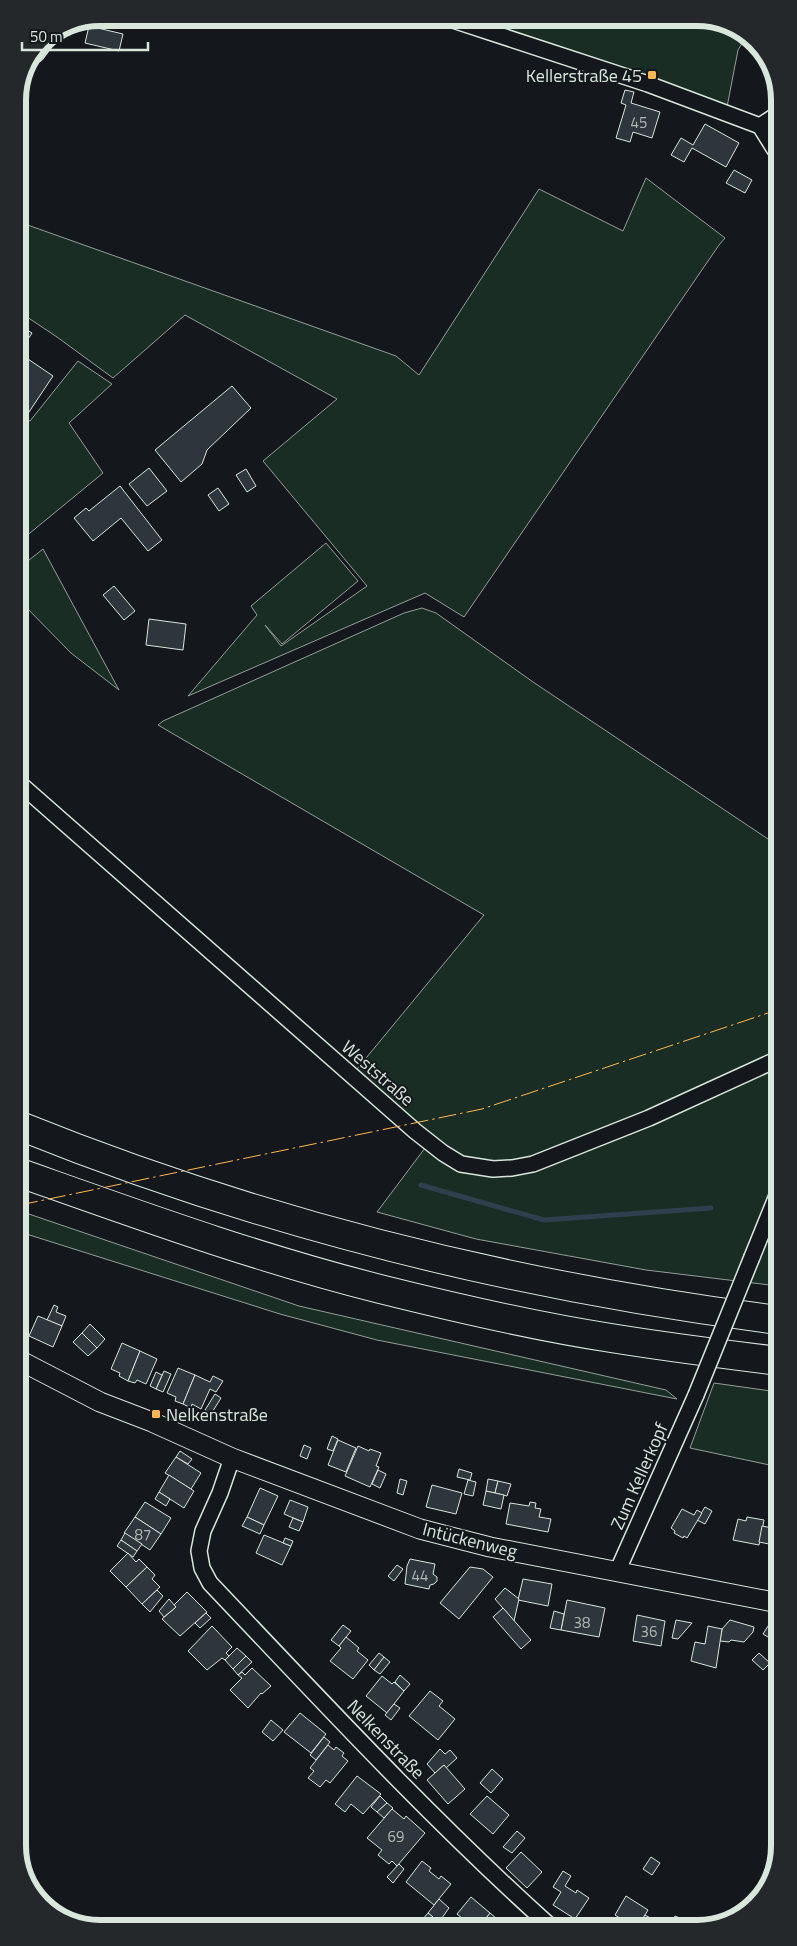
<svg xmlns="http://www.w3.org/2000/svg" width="797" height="1946" viewBox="0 0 797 1946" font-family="'Titillium Web',sans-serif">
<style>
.green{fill:#1a2d24;stroke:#939e99}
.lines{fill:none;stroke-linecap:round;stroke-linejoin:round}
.stream{stroke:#2f3f4d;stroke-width:5}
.building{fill:#2c363c;stroke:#d8e6dc}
.minor-casing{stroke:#d8e6dc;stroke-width:18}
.tertiary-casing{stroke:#d8e6dc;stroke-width:21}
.motorway-casing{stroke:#d8e6dc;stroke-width:30}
.minor{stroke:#14181c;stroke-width:15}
.tertiary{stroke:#14181c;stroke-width:19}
.motorway{stroke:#14181c;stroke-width:28}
.minor-bridge-casing{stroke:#d8e6dc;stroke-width:18;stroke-linecap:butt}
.minor-bridge{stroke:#14181c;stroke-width:15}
.power{stroke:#ffb74d;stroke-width:1;stroke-dasharray:18 4 2.5 4;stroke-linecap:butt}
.poi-dot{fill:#ffb74d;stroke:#14181c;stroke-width:2}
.labels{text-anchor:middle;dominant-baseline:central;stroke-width:4;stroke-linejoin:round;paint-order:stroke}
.number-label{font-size:15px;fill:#adbab4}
.poi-label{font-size:18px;fill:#d8e6dc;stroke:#14181c;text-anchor:end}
.street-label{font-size:18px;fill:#d8e6dc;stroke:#14181c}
.rim{fill:none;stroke:#d8e6dc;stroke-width:6}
</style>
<rect width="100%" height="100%" fill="#14181c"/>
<g class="green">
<polygon points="702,18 747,35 738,50 727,107 470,20"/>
<polygon points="646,178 725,238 719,245 464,617 425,593 188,696 257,615 251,606 326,543 358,581 282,644 265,625 281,646 367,586 263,461 337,399 185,315 113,378 57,337 18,311 18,231 22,223 396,356 419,375 539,189 623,231"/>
<polygon points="78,361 112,384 69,423 103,473 19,542 18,414 30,421"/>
<polygon points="43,549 119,690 71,653 19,600 19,568"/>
<path d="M 422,608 L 436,613 L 533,682 L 777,845 L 778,1055 L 649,1112 L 531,1158 C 519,1161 506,1164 493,1163 C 439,1159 394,1104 357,1069 L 484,915 L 158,725 L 163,721 L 404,613 Z"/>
<polygon points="778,1063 778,1286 646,1270 476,1239 377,1212 425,1148 496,1175"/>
<polygon points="20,1211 299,1306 666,1390 677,1399 377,1340 280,1314 20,1232"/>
<polygon points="714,1383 778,1392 779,1467 690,1448"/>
</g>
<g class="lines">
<polyline class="stream" points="421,1185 544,1220 711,1208"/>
</g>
<g class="building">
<polygon points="89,26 123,34 119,51 85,43"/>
<polygon points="625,90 634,92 631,103 660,112 652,138 633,132 630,142 616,138 626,105 621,103"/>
<polygon points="705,124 739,143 726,167 692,148 684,162 671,155 681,138 693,145"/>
<polygon points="734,170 752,180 745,193 726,183"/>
<polygon points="18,324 32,333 25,344 18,339"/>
<polygon points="28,359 53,376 27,415 18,409 18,372"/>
<polygon points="232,386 251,408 207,450 202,464 181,482 155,450"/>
<polygon points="149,468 167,491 147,506 129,484"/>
<polygon points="246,469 256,486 247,492 236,475"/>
<polygon points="120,486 162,540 148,551 121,518 93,541 74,518 86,508 89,511"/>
<polygon points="218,488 229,504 219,511 208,495"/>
<polygon points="114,586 135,611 124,620 103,595"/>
<polygon points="149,619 186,624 183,650 146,645"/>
<polygon points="54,1305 58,1307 56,1312 66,1316 62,1326 47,1320"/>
<polygon points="38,1316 62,1326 53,1347 29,1336"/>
<polygon points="90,1324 105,1339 97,1348 82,1333"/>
<polygon points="82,1333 97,1348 88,1356 73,1342"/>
<polygon points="122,1343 140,1351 128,1381 119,1376 120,1373 111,1369"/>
<polygon points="140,1351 157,1359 146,1384 137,1380 135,1383 128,1381"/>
<polygon points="178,1368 195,1375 183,1404 175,1401 176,1397 167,1393"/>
<polygon points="164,1371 171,1374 163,1392 156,1389"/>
<polygon points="156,1372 162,1375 156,1389 150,1386"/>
<polygon points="195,1375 210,1382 213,1376 223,1381 216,1392 210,1389 201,1409 192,1404 191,1408 183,1404"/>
<polygon points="215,1394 221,1398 211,1414 205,1410"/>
<polygon points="332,1436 338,1439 333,1451 327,1449"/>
<polygon points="338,1440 356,1448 346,1472 328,1465"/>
<polygon points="304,1445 311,1448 307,1459 300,1456"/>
<polygon points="358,1446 369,1451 370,1449 381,1453 376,1466 379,1467 370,1487 345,1476"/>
<polygon points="180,1451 192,1459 188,1464 176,1457"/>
<polygon points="176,1457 201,1473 191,1489 165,1473"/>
<polygon points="459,1469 472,1473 470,1480 457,1477"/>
<polygon points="378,1470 386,1474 380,1488 372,1484"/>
<polygon points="169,1475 194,1491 184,1508 159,1492"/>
<polygon points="400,1479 407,1481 403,1495 397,1493"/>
<polygon points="488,1479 498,1481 495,1493 486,1491"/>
<polygon points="468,1480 476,1482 473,1496 464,1494"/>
<polygon points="498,1481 511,1484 507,1496 495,1493"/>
<polygon points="432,1485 462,1493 456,1514 426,1507"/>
<polygon points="260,1488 278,1496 264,1525 247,1517"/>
<polygon points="486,1491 504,1495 501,1509 483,1505"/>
<polygon points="159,1492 170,1499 166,1506 155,1499"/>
<polygon points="290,1500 308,1507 303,1522 284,1514"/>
<polygon points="145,1502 171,1518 161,1534 135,1517"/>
<polygon points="530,1502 536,1503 535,1508 541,1509 539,1517 551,1519 548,1532 506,1524 510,1503 529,1506"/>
<polygon points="705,1507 712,1511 705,1524 697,1520"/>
<polygon points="682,1509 694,1515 697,1510 702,1513 687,1538 684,1536 683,1538 674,1533 675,1531 671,1528"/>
<polygon points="135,1517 161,1534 150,1550 124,1533"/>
<polygon points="247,1517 264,1525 260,1534 242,1526"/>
<polygon points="747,1517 764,1520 759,1545 733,1540 738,1519 746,1521"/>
<polygon points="293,1518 303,1522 299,1531 289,1527"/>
<polygon points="762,1526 777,1529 774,1545 759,1542"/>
<polygon points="125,1533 142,1544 137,1551 121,1540"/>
<polygon points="264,1535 291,1546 282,1565 256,1553"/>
<polygon points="285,1538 293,1541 291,1546 283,1543"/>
<polygon points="121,1540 137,1551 133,1557 117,1546"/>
<polygon points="128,1553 136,1562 139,1559 147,1567 126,1587 110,1571"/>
<polygon points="410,1559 435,1564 433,1574 437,1577 437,1581 434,1584 430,1585 429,1589 405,1584 407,1566"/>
<polygon points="397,1565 403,1569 394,1581 388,1576"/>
<polygon points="147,1567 155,1575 152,1579 160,1587 142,1604 126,1587"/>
<polygon points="470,1567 483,1569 493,1577 459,1619 440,1603"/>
<polygon points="523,1579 552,1584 548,1606 518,1600"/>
<polygon points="505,1588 519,1599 514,1621 495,1599"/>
<polygon points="157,1590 163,1596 150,1612 142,1604"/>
<polygon points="187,1592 207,1612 180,1636 162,1619 176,1607 174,1605"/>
<polygon points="169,1599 176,1607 164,1617 159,1611"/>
<polygon points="567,1600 605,1608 599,1637 561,1630"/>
<polygon points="503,1608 531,1640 521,1649 493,1617"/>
<polygon points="554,1611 564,1614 561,1630 550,1628"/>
<polygon points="206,1613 211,1618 200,1628 195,1623"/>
<polygon points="637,1615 665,1621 661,1646 633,1641"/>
<polygon points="676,1620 692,1623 678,1639 672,1638"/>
<polygon points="730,1620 754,1627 753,1632 744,1642 731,1640 729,1642 720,1641 722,1629"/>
<polygon points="770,1623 779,1629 773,1640 763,1634"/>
<polygon points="343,1625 351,1631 339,1646 331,1640"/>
<polygon points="212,1626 232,1647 226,1653 229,1656 225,1660 222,1658 207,1670 188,1651"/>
<polygon points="708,1626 722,1629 716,1668 691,1661 695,1642 705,1644"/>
<polygon points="779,1631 779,1652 769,1646"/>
<polygon points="346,1637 359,1648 357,1651 368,1660 353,1679 330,1661 341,1648 339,1646"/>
<polygon points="237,1648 246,1656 233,1669 225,1660"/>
<polygon points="379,1653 384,1657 374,1670 369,1665"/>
<polygon points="759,1653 770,1663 763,1670 752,1660"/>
<polygon points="246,1656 252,1662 238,1675 233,1669"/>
<polygon points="384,1657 390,1662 380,1674 374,1670"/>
<polygon points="252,1668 271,1686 262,1694 261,1693 248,1708 230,1690 242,1678 238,1675 242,1672 245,1675"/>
<polygon points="400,1675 410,1684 404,1691 395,1682"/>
<polygon points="382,1676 392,1684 394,1682 404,1691 387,1713 366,1696"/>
<polygon points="430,1691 443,1701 439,1706 455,1719 438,1740 409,1716"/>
<polygon points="394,1704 400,1708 391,1720 385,1715"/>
<polygon points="300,1713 326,1734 311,1753 284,1732"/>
<polygon points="271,1720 283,1730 273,1741 262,1732"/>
<polygon points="324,1737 330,1742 316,1760 310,1755"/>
<polygon points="328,1745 334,1750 336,1747 344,1753 342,1756 348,1761 330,1783 326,1780 320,1787 308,1778 314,1771 310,1768"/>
<polygon points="440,1749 445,1754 450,1750 457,1758 446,1768 444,1765 435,1773 427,1764"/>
<polygon points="444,1765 465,1789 448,1804 427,1780"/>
<polygon points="492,1769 503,1779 491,1793 480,1783"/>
<polygon points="357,1776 381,1794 363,1814 351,1804 345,1812 335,1804"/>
<polygon points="380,1796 387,1803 377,1812 371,1807"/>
<polygon points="487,1796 509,1815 493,1834 470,1814"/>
<polygon points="387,1803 393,1808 384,1818 377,1812"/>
<polygon points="392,1809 404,1819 406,1816 425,1833 397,1866 392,1861 389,1864 378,1855 382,1850 367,1838"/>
<polygon points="517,1831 525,1838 512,1853 503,1847"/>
<polygon points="521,1852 542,1872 527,1888 506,1868"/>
<polygon points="651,1857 660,1863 652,1875 643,1869"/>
<polygon points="422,1861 431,1868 429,1871 439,1879 441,1876 451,1884 434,1905 406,1882"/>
<polygon points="399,1864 404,1869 393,1883 387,1877"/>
<polygon points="563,1871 571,1876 565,1886 576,1893 577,1890 589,1898 575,1919 553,1905 561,1892 553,1887"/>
<polygon points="626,1896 648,1910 639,1925 631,1925 615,1915"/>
<polygon points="471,1897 490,1913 480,1926 466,1926 468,1923 457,1914"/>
<polygon points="439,1899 449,1908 439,1922 428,1913"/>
<polygon points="428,1913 439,1922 435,1926 417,1926"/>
<polygon points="490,1913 502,1923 500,1926 480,1926"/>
<polygon points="645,1915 661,1924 639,1925"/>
<polygon points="675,1916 694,1924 672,1925"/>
<polygon points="709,1920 720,1924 707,1924"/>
</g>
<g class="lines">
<defs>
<g id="minor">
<polyline points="453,20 648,84 760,126 775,150"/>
<polyline points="36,54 48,38"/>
<polyline points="760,126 775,116"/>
<polyline points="19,783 415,1131 443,1153 461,1164 493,1169 512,1168 533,1164 649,1118 778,1059"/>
<polyline points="752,1257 778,1193"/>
<path d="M 232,1458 L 220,1493 L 203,1531 L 199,1551 L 202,1568 L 210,1583 C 321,1700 430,1818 549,1925"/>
<polyline points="617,1572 696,1395"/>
</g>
<polyline id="tertiary" points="21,1361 100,1402 152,1422 232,1458 420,1529 490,1547 779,1603"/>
<g id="motorway">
<path d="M 20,1126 C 263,1224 519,1287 778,1320"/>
<path d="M 20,1173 C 139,1215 257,1258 380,1289 C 456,1308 533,1326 611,1338 C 666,1347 722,1354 778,1361"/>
</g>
</defs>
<use href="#minor" class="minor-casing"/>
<use href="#tertiary" class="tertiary-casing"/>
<use href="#motorway" class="motorway-casing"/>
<use href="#minor" class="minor"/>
<use href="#tertiary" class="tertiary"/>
<use href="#motorway" class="motorway"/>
<defs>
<polyline id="minor-bridge" points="696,1395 752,1257"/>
</defs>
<use href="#minor-bridge" class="minor-bridge-casing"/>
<use href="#minor-bridge" class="minor-bridge"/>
<polyline class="power" points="20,1205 482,1109 777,1010"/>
</g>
<g class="poi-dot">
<rect x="647" y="70" width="10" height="10" rx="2.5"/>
<rect x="151" y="1409" width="10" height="10" rx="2.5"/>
</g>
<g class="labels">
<g class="number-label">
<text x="639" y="122">45</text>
<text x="143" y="1534">87</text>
<text x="420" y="1575">44</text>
<text x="582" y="1622">38</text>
<text x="649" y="1631">36</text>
<text x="396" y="1836">69</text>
</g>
<g class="poi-label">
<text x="642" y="75">Kellerstraße 45</text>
<text x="166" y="1414" text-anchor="start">Nelkenstraße</text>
</g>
<g class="street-label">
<text transform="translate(378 1073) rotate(41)">Weststraße</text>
<text transform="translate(639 1476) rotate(-66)">Zum Kellerkopf</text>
<text transform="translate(470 1540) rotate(14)">Intückenweg</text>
<text transform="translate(386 1739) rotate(46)">Nelkenstraße</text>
</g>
</g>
<path d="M0 0H797V1946H0ZM100 26H697A74 74 0 0 1 771 100V1846A74 74 0 0 1 697 1920H100A74 74 0 0 1 26 1846V100A74 74 0 0 1 100 26Z" fill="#24282b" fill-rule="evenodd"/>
<path class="rim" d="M100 26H697A74 74 0 0 1 771 100V1846A74 74 0 0 1 697 1920H100A74 74 0 0 1 26 1846V100A74 74 0 0 1 100 26Z"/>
<path d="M22 42v8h126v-8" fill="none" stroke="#d8e6dc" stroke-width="2.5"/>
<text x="30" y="42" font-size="15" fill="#d8e6dc" stroke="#14181c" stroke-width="4" paint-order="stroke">50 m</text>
</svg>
